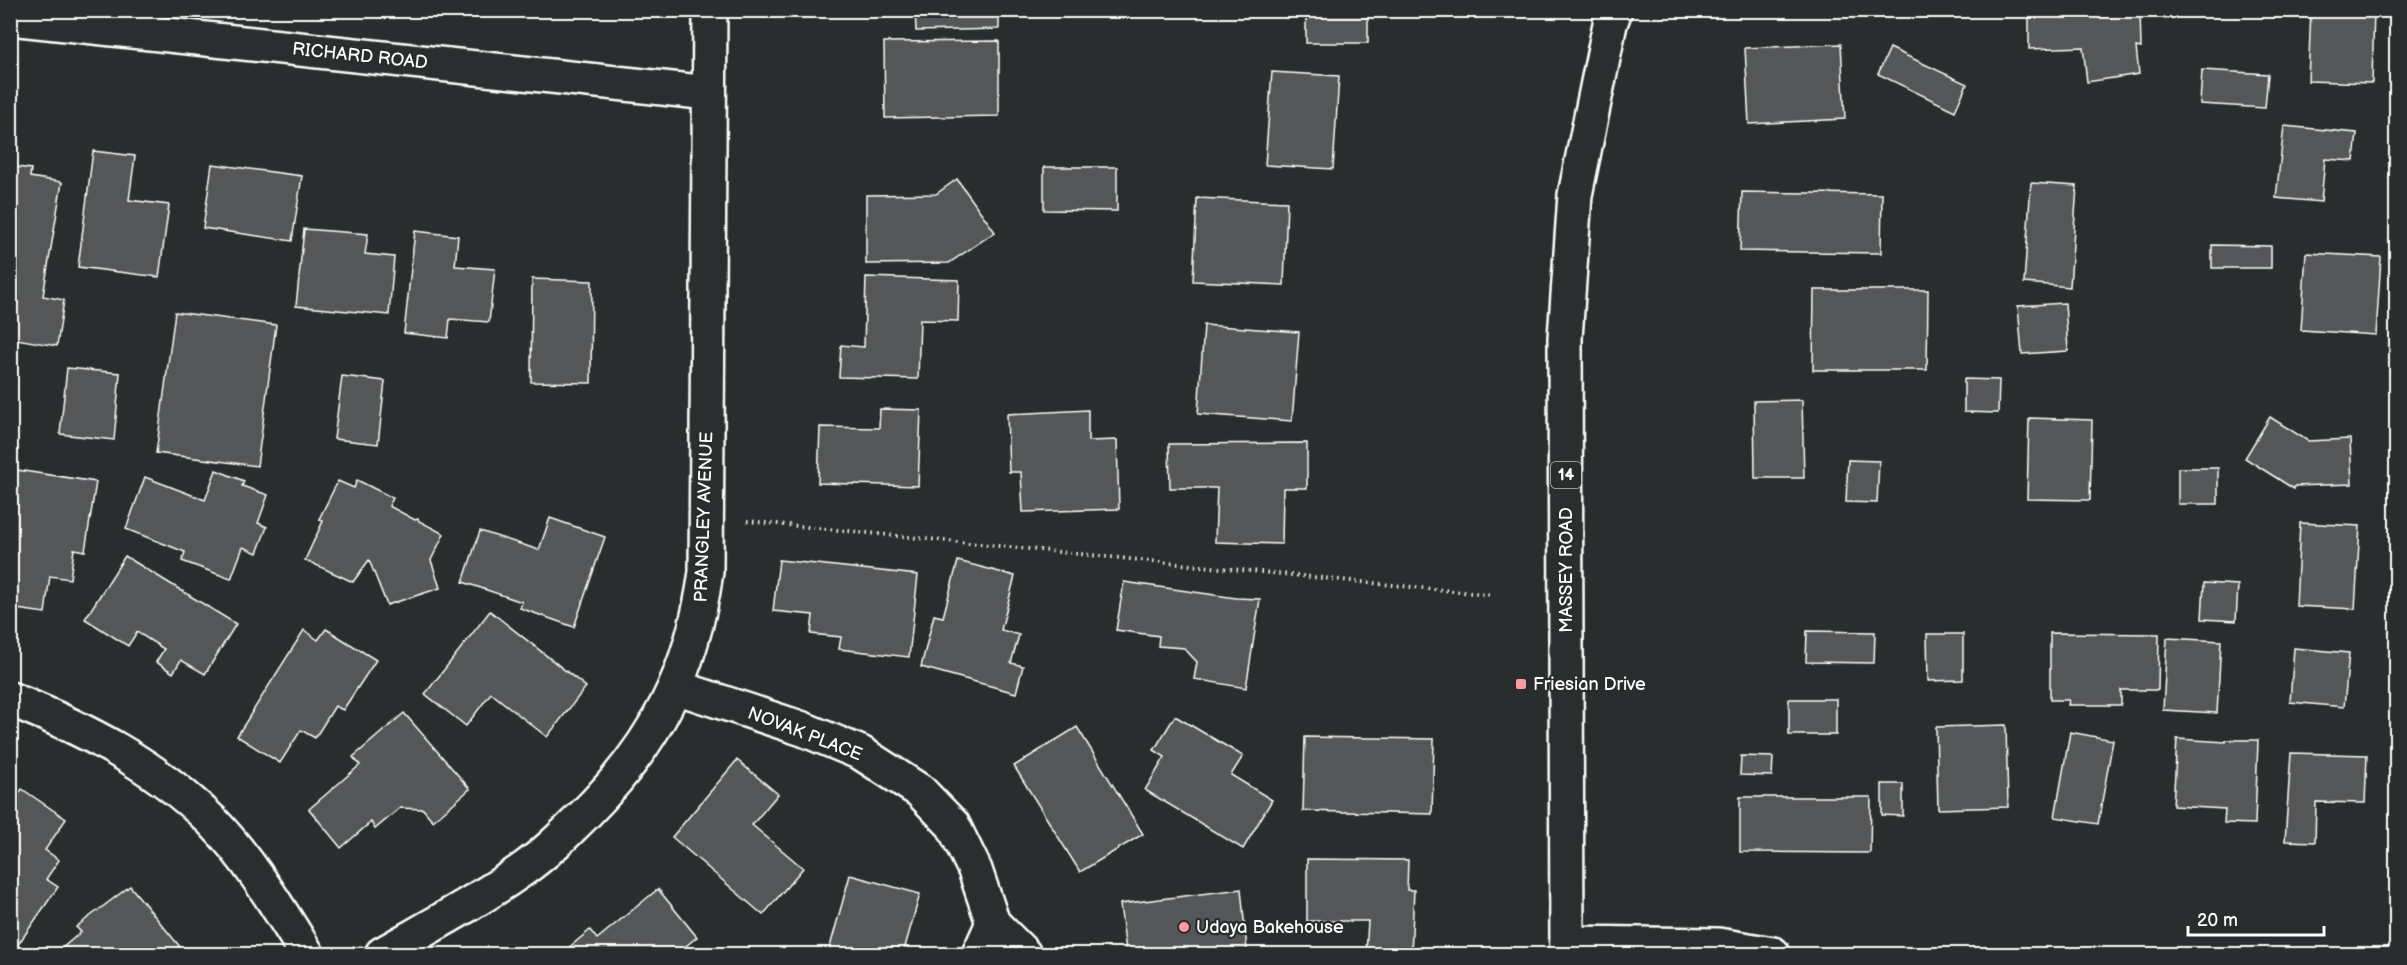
<svg xmlns="http://www.w3.org/2000/svg" width="2407" height="965" viewBox="0 0 2407 965" font-family="'Balsamiq Sans',sans-serif">
<style>
.building{fill:#555758;stroke:#fff;stroke-width:1.5}
.lines{fill:none;stroke-linecap:round;stroke-linejoin:round}
.minor-casing{stroke:#fff;stroke-width:38}
.tertiary-casing{stroke:#fff;stroke-width:38}
.primary-casing{stroke:#fff;stroke-width:38}
.path{stroke:#fff;stroke-width:4;stroke-dasharray:1.5 4.5;stroke-linecap:butt}
.minor{stroke:#2a2d2e;stroke-width:33}
.tertiary{stroke:#2a2d2e;stroke-width:33}
.primary{stroke:#2a2d2e;stroke-width:33}
.poi-dot{fill:#ff9aa2;stroke:#2a2d2e;stroke-width:2}
.labels{text-anchor:middle;dominant-baseline:central;stroke-width:4.5;stroke-linejoin:round;paint-order:stroke}
.shield{fill:#2a2d2e;stroke:#bfc0c0;stroke-width:1.5}
.shield-label{font-size:16px;font-weight:bold;fill:#fff}
.street-label{font-size:18px;fill:#fff;stroke:#2a2d2e}
.poi-label{font-size:18px;fill:#fff;stroke:#2a2d2e;text-anchor:start}
</style>
<rect width="100%" height="100%" fill="#2a2d2e"/>
<filter id="ink" filterUnits="userSpaceOnUse"><feTurbulence type="fractalNoise" baseFrequency=".0167" numOctaves="2"/><feDisplacementMap in="SourceGraphic" scale="12" xChannelSelector="R" yChannelSelector="G"/><feConvolveMatrix kernelMatrix="1 2 1 2 8 2 1 2 1" color-interpolation-filters="sRGB"/></filter>
<g filter="url(#ink)">
<g class="building">
<polygon points="915,10 999,10 999,29 916,31"/>
<rect x="1306" y="10" width="62" height="33"/>
<polygon points="2029,10 2140,10 2141,48 2136,47 2139,74 2087,82 2083,47 2029,49"/>
<polygon points="2311,10 2374,10 2372,83 2308,81"/>
<polygon points="999,41 999,116 885,118 884,42"/>
<polygon points="1841,44 1845,119 1749,124 1745,48"/>
<polygon points="1890,48 1967,84 1955,111 1878,74"/>
<polygon points="2202,70 2268,74 2265,108 2200,104"/>
<polygon points="1272,72 1339,76 1333,169 1265,165"/>
<polygon points="2284,126 2357,133 2354,161 2325,159 2321,202 2276,198"/>
<polygon points="93,151 135,156 129,200 169,205 159,277 78,267"/>
<polygon points="212,164 302,176 292,241 203,228"/>
<polygon points="10,166 31,169 30,177 62,182 43,296 64,300 57,346 10,338 17,298 10,296"/>
<polygon points="1044,167 1117,167 1117,211 1044,210"/>
<polygon points="957,179 995,232 949,263 866,264 866,195 936,194"/>
<polygon points="2031,183 2077,186 2070,287 2024,283"/>
<polygon points="1742,192 1882,194 1881,253 1740,251"/>
<polygon points="1197,198 1287,202 1284,285 1193,281"/>
<polygon points="304,229 368,234 365,254 394,257 389,315 296,306"/>
<polygon points="415,231 458,236 455,266 495,269 489,322 450,319 448,338 404,333"/>
<polygon points="2212,245 2271,246 2271,268 2212,268"/>
<polygon points="2306,253 2381,257 2376,335 2301,330"/>
<polygon points="866,277 959,280 958,321 920,320 918,379 839,377 841,345 864,347"/>
<polygon points="532,279 592,281 591,383 531,382"/>
<polygon points="1814,290 1928,290 1927,370 1813,370"/>
<polygon points="2065,303 2068,351 2022,354 2018,306"/>
<polygon points="175,312 276,325 257,466 156,453"/>
<polygon points="1204,325 1299,332 1292,421 1198,414"/>
<polygon points="67,368 120,373 114,440 60,434"/>
<polygon points="342,376 385,381 378,444 334,439"/>
<polygon points="1964,379 1999,380 1998,413 1964,412"/>
<polygon points="1802,400 1804,478 1755,478 1754,401"/>
<polygon points="880,409 921,410 918,486 818,483 820,427 879,428"/>
<polygon points="1088,410 1088,441 1117,440 1119,509 1023,512 1021,472 1009,472 1007,414"/>
<polygon points="2270,417 2308,441 2350,439 2352,484 2295,486 2294,489 2245,458"/>
<polygon points="2029,418 2092,420 2090,500 2027,499"/>
<polygon points="1307,443 1307,488 1283,488 1282,544 1215,542 1217,488 1170,488 1169,444"/>
<polygon points="1848,460 1879,461 1877,503 1846,502"/>
<rect x="2178" y="468" width="40" height="36"/>
<polygon points="17,470 96,482 85,551 74,549 70,579 50,576 45,613 10,608 10,508"/>
<polygon points="216,470 244,481 242,486 268,495 258,523 267,527 257,553 243,547 231,579 182,561 185,552 126,529 145,477 205,500"/>
<polygon points="357,480 393,498 389,506 415,520 418,519 419,521 444,534 431,560 440,588 387,605 369,560 353,582 305,560 323,521 319,519 338,481 354,488"/>
<polygon points="550,518 605,537 574,627 520,608 522,602 463,582 480,531 539,550"/>
<polygon points="2300,523 2360,526 2355,609 2296,606"/>
<polygon points="125,556 236,624 205,674 181,660 173,673 156,662 164,649 137,632 128,646 85,619"/>
<polygon points="779,560 918,575 909,657 839,649 841,637 811,634 813,615 773,611"/>
<polygon points="958,561 1015,576 1001,630 1019,635 1011,663 1023,666 1016,693 921,667 934,615 943,617"/>
<polygon points="1124,582 1236,598 1260,599 1246,688 1194,679 1197,662 1184,648 1158,646 1159,636 1116,630"/>
<polygon points="2204,583 2238,585 2236,621 2202,619"/>
<polygon points="490,611 586,687 547,737 491,693 466,726 425,694"/>
<polygon points="326,629 376,660 343,710 335,706 315,738 301,730 280,763 237,736 304,630 318,640"/>
<polygon points="1807,631 1875,632 1874,663 1806,662"/>
<polygon points="2050,633 2159,634 2158,690 2121,690 2121,705 2068,705 2069,700 2050,700"/>
<polygon points="1927,634 1963,634 1963,680 1928,681"/>
<polygon points="2167,638 2221,641 2217,713 2163,710"/>
<polygon points="2294,648 2349,653 2344,707 2290,702"/>
<rect x="1789" y="699" width="47" height="36"/>
<polygon points="404,713 470,789 433,821 423,809 400,808 375,829 371,822 341,848 309,809 360,765 353,757"/>
<polygon points="1175,716 1243,756 1231,775 1272,800 1243,849 1145,790 1165,757 1154,750"/>
<polygon points="2006,725 2008,807 1938,809 1936,727"/>
<polygon points="1077,727 1143,834 1080,872 1014,766"/>
<polygon points="2070,732 2113,740 2098,824 2055,817"/>
<polygon points="1305,737 1434,739 1432,814 1303,811"/>
<polygon points="2177,739 2226,742 2226,740 2258,740 2255,824 2224,823 2225,809 2173,806"/>
<polygon points="2291,753 2367,755 2365,803 2316,802 2315,842 2285,841"/>
<polygon points="1741,756 1773,757 1772,776 1740,775"/>
<polygon points="737,760 778,794 752,825 803,868 763,915 672,837"/>
<polygon points="1882,784 1903,784 1903,816 1882,815"/>
<polygon points="22,789 66,819 45,850 59,860 46,879 58,887 15,949 10,946 10,806"/>
<polygon points="1740,797 1871,797 1870,853 1740,852"/>
<polygon points="1307,859 1408,860 1407,890 1414,890 1411,954 1366,954 1368,921 1307,921"/>
<polygon points="850,875 920,894 903,954 828,954"/>
<polygon points="130,886 186,954 55,954 81,932 76,927"/>
<polygon points="658,889 697,937 676,954 561,954 590,930 597,939"/>
<polygon points="1241,889 1247,950 1212,954 1114,954 1126,951 1120,904"/>
</g>
<g class="lines">
<defs>
<g id="minor">
<polyline points="10,18 709,93"/>
<polyline points="676,687 803,729 861,753 920,791 953,825 975,870 993,923 1024,954"/>
<path d="M 10,699 C 85,729 154,764 212,821 C 250,860 279,909 307,954"/>
<path d="M 382,954 C 429,927 478,901 522,870 C 545,854 565,834 584,815 C 655,744 692,673 706,572 L 710,10"/>
<polyline points="979,954 993,923"/>
</g>
<polyline id="tertiary" points="1567,943 1718,945 1773,954"/>
<polyline id="primary" points="1567,954 1565,338 1575,195 1610,24 1615,10"/>
</defs>
<use href="#minor" class="minor-casing"/>
<use href="#tertiary" class="tertiary-casing"/>
<use href="#primary" class="primary-casing"/>
<polyline class="path" points="747,521 1493,595"/>
<use href="#minor" class="minor"/>
<use href="#tertiary" class="tertiary"/>
<use href="#primary" class="primary"/>
</g>
</g>
<g class="poi-dot">
<rect x="1515" y="678" width="12" height="12" rx="3"/>
<circle cx="1184" cy="927" r="6"/>
</g>
<g class="labels">
<rect class="shield" x="1551" y="462" width="30" height="26" rx="4.5"/>
<g class="shield-label">
<text x="1566" y="475">14</text>
</g>
<g class="street-label">
<text transform="translate(360 56) rotate(6)">RICHARD ROAD</text>
<text transform="translate(704 517) rotate(-88)">PRANGLEY AVENUE</text>
<text transform="translate(1566 570) rotate(-90)">MASSEY ROAD</text>
<text transform="translate(805 734) rotate(21)">NOVAK PLACE</text>
</g>
<g class="poi-label">
<text x="1533" y="684">Friesian Drive</text>
<text x="1196" y="927">Udaya Bakehouse</text>
</g>
</g>
<rect width="2407" height="965" fill="none" stroke="#2a2d2e" stroke-width="36"/>
<rect x="18" y="18" width="2371" height="929" fill="none" stroke="#fff" stroke-width="2" filter="url(#ink)"/>
<path d="M2188 926v9h136v-9" fill="none" stroke="#ffffff" stroke-width="3"/>
<text x="2197" y="926" font-size="18" fill="#ffffff" stroke="#2a2d2e" stroke-width="4.5" paint-order="stroke">20 m</text>
</svg>
